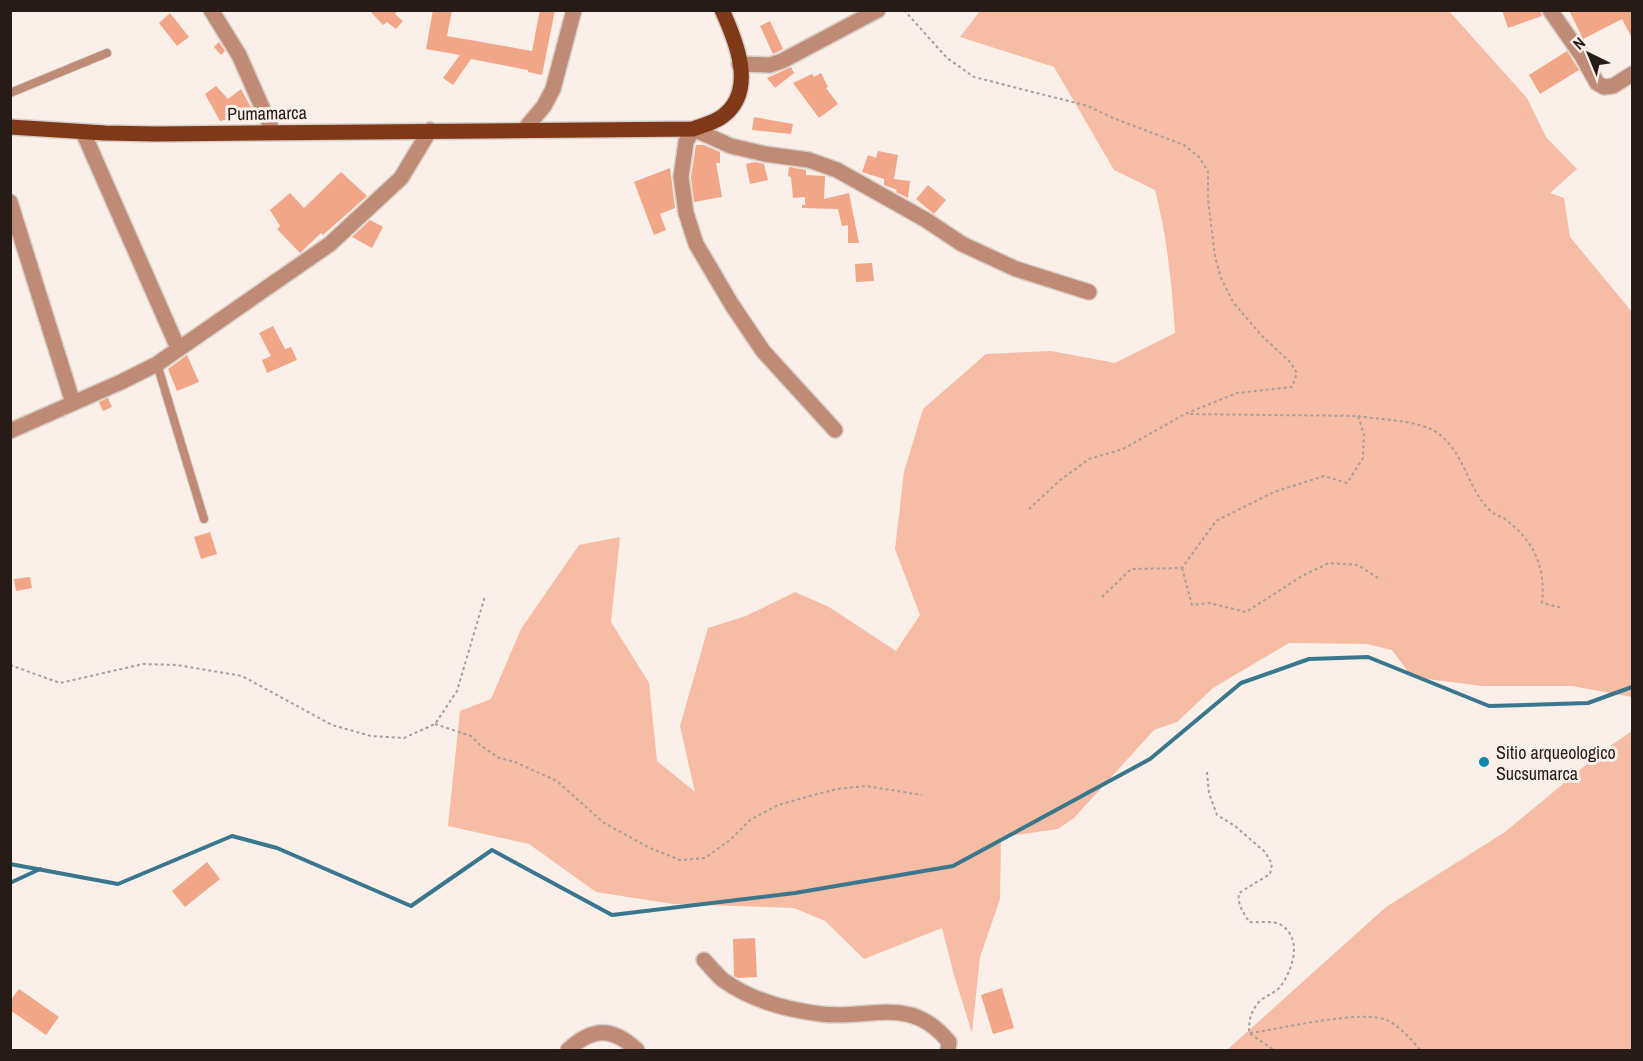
<svg xmlns="http://www.w3.org/2000/svg" width="1643" height="1061" viewBox="0 0 1643 1061" font-family="'Archivo Narrow',sans-serif">
<style>
.green{fill:#f7bca4}
.lines{fill:none;stroke-linecap:round;stroke-linejoin:round}
.stream{stroke:#3a778d;stroke-width:4}
.building{fill:#f1a687}
.service-casing{stroke:#d9cdc8;stroke-width:10}
.minor-casing{stroke:#d9cdc8;stroke-width:18}
.primary-casing{stroke:#d9cdc8;stroke-width:18}
.path{stroke:#a99e99;stroke-width:2;stroke-dasharray:3 3;stroke-linecap:butt}
.service{stroke:#bf8b75;stroke-width:8}
.minor{stroke:#bf8b75;stroke-width:15}
.primary{stroke:#803918;stroke-width:15}
.poi-dot{fill:#0e88ac;stroke:#fbefea;stroke-width:2}
.labels{text-anchor:middle;dominant-baseline:central;stroke-width:6;stroke-linejoin:round;paint-order:stroke}
.street-label{font-size:18px;fill:#261b17;stroke:#fbefea}
.poi-label{font-size:18px;fill:#261b17;stroke:#fbefea;text-anchor:start}
</style>
<rect width="100%" height="100%" fill="#fbefea"/>
<g class="green">
<path d="M 980,11 L 1449,11 L 1527,98 L 1546,137 L 1577,169 L 1550,193 L 1564,198 L 1570,237 L 1632,312 L 1632,697 L 1572,686 L 1482,686 L 1412,677 L 1392,650 L 1367,644 L 1289,643 L 1213,688 L 1177,722 L 1154,730 L 1074,818 L 1058,829 L 1001,837 L 1000,899 L 980,957 L 972,1033 L 954,975 L 942,928 L 864,959 L 825,921 L 794,908 L 673,904 L 596,892 L 529,844 L 448,826 L 460,711 L 491,699 L 521,629 L 579,545 L 620,537 L 611,622 L 649,683 L 657,761 L 695,792 L 680,726 L 708,628 L 746,616 L 795,592 L 829,607 L 896,651 L 920,615 L 895,549 L 904,472 L 923,409 L 986,354 L 1051,351 L 1115,363 L 1175,333 C 1172,285 1167,236 1155,190 L 1114,170 L 1054,67 L 960,37 Z"/>
<polygon points="1632,731 1632,1050 1227,1050 1386,907 1505,832 1604,750"/>
</g>
<g class="lines">
<g class="stream">
<polyline points="10,864 118,884 232,836 277,848 411,906 492,850 612,915 795,893 953,866 1150,759 1241,683 1309,659 1368,657 1489,706 1588,703 1632,687"/>
<polyline points="10,883 40,869"/>
</g>
</g>
<g class="building">
<polygon points="369,10 398,10 395,14 403,21 396,29 387,22 383,25"/>
<polygon points="433,10 452,10 447,36 532,51 540,10 555,10 542,75 528,72 528,70 471,59 453,85 443,78 460,55 426,49"/>
<polygon points="1502,10 1540,10 1542,16 1508,28"/>
<polygon points="1569,10 1632,10 1632,38 1622,19 1583,39"/>
<polygon points="170,13 189,37 177,46 159,23"/>
<polygon points="770,21 783,49 773,54 760,26"/>
<polygon points="219,42 225,51 221,55 214,47"/>
<polygon points="1567,51 1579,70 1540,94 1529,75"/>
<polygon points="791,67 794,73 775,88 767,78"/>
<polygon points="821,73 828,87 826,88 838,104 819,118 793,83 812,74 814,77"/>
<polygon points="216,86 228,99 241,89 255,115 229,117 229,119 220,121 205,94"/>
<polygon points="754,117 793,124 791,134 752,130"/>
<polygon points="696,145 704,145 720,152 720,163 716,163 722,197 694,202 691,177"/>
<polygon points="878,151 898,155 894,179 910,181 908,198 896,192 897,190 884,185 884,179 862,172 868,155 876,158"/>
<polygon points="755,162 764,164 768,180 750,184 746,164"/>
<polygon points="789,167 806,170 806,175 825,176 824,199 849,193 859,243 848,243 848,225 842,226 838,209 802,208 802,205 807,204 805,203 805,197 793,198 791,177 788,176"/>
<polygon points="670,168 675,208 660,214 666,230 654,235 634,182"/>
<polygon points="341,172 367,196 323,235 321,233 300,253 277,229 280,226 270,210 290,193 304,208"/>
<polygon points="928,185 946,200 934,214 916,199"/>
<polygon points="370,220 383,227 372,248 352,237"/>
<polygon points="872,263 874,281 856,282 855,264"/>
<polygon points="273,326 285,349 291,347 297,360 267,373 262,360 271,356 259,333"/>
<polygon points="187,355 199,382 177,391 168,369"/>
<polygon points="108,398 112,407 103,411 99,402"/>
<polygon points="210,532 217,554 201,559 194,537"/>
<polygon points="30,577 32,588 16,591 14,579"/>
<polygon points="207,862 220,879 185,907 172,891"/>
<polygon points="755,938 757,977 738,978 734,976 733,939"/>
<polygon points="1002,988 1014,1028 993,1034 981,995"/>
<polygon points="19,989 59,1017 46,1035 10,1010 10,1001"/>
</g>
<g class="lines">
<defs>
<g id="service">
<polyline points="10,93 107,53"/>
<polyline points="157,364 204,519"/>
</g>
<g id="minor">
<polyline points="211,10 239,55 273,132"/>
<polyline points="1550,10 1582,56 1597,83 1604,87 1613,86 1632,74"/>
<polyline points="739,64 770,65 782,61 878,10"/>
<polyline points="524,130 544,106 553,89 574,10"/>
<polyline points="83,132 178,348"/>
<polyline points="10,202 73,403"/>
<polyline points="835,430 763,351 732,305 696,244 686,213 681,177 686,142 693,129 731,146 765,154 809,160 837,170 926,220 962,244 1016,269 1089,292"/>
<polyline points="10,431 121,382 157,364 330,244 401,178 430,130"/>
<path d="M 704,960 C 710,966 716,974 723,980 C 751,1000 787,1010 821,1014 C 871,1020 910,994 949,1042 L 948,1050"/>
<path d="M 568,1050 C 593,1027 612,1027 637,1050"/>
</g>
<path id="primary" d="M 10,127 L 105,133 L 157,134 L 693,129 C 703,125 714,123 723,116 C 757,90 736,41 722,10"/>
</defs>
<use href="#service" class="service-casing"/>
<use href="#minor" class="minor-casing"/>
<use href="#primary" class="primary-casing"/>
<g class="path">
<polyline points="904,10 947,58 974,77 1088,106 1113,118 1184,145 1199,157 1208,171 1208,199 1215,257 1221,278 1233,302 1261,335 1290,362 1297,373 1292,387 1237,393 1185,414 1123,449 1089,459 1059,481 1027,511"/>
<path d="M 1358,416 C 1381,420 1421,420 1439,434 C 1461,451 1466,478 1481,500 C 1484,504 1489,510 1493,513 C 1497,516 1501,516 1505,519 C 1534,541 1546,567 1542,603 L 1563,608"/>
<polyline points="1182,568 1192,605 1209,603 1246,612 1302,576 1329,563 1358,565 1378,578"/>
<polyline points="1102,597 1131,569 1182,568 1216,521 1274,492 1324,476 1347,483 1363,458 1364,435 1358,416 1187,414"/>
<polyline points="10,665 60,683 143,664 177,665 242,676 332,725 371,736 404,738 435,724 457,691 485,596"/>
<polyline points="435,724 471,736 480,745 499,758 515,762 557,781 604,823 650,848 680,860 705,858 730,840 750,820 778,805 817,794 837,789 866,786 922,795"/>
<path d="M 1207,772 L 1209,793 L 1217,815 L 1235,826 L 1265,852 L 1272,864 L 1270,874 L 1239,893 C 1237,905 1244,913 1249,922 C 1258,923 1274,920 1281,925 C 1303,938 1293,970 1280,987 C 1274,994 1264,996 1258,1003 C 1250,1013 1249,1021 1249,1033 L 1274,1050"/>
<path d="M 1250,1033 C 1281,1029 1364,1008 1389,1021 C 1401,1028 1412,1040 1420,1050"/>
</g>
<use href="#service" class="service"/>
<use href="#minor" class="minor"/>
<use href="#primary" class="primary"/>
</g>
<circle class="poi-dot" cx="1484" cy="762" r="6"/>
<g class="labels">
<g class="street-label">
<text transform="translate(267 113) rotate(-1)">Pumamarca</text>
</g>
<g class="poi-label">
<text x="1496" y="752">Sitio arqueologico<tspan x="1496" dy="21">Sucsumarca</tspan></text>
</g>
</g>
<rect width="1643" height="1061" fill="none" stroke="#261b17" stroke-width="24"/>
<g transform="translate(1589 54) rotate(317)" stroke="#fbefea" stroke-width="4.5" paint-order="stroke">
<path d="M0-4.5L10 22L0 15L-10 22Z" fill="#261b17"/>
<text y="-9" font-size="16" font-weight="bold" text-anchor="middle" fill="#261b17">N</text>
</g>
</svg>
